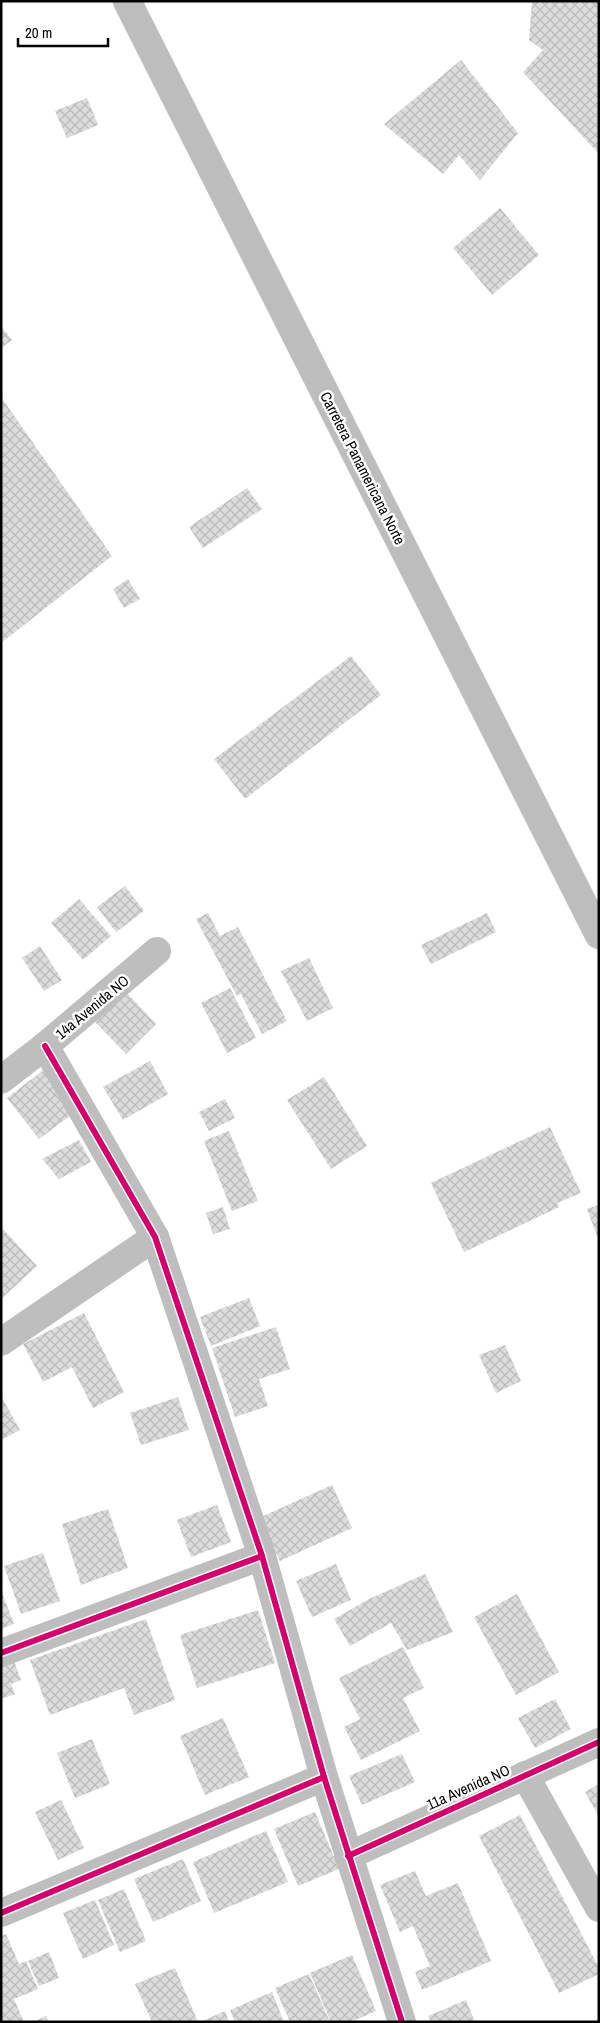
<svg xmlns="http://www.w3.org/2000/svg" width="600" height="2023" viewBox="0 0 600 2023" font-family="'Archivo Narrow',sans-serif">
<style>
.building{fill:url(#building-cross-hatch)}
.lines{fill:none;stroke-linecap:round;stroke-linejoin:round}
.trunk-casing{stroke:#dbdbdb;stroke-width:29}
.minor{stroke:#bebebe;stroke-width:28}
.trunk{stroke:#bdbdbd;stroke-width:28}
.cycleway-casing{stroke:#fff;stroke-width:9}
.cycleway{stroke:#d6006c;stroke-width:6}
.labels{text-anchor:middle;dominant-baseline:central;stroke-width:5;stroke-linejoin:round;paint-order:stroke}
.street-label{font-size:15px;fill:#000;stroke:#fff}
</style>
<defs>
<pattern id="building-cross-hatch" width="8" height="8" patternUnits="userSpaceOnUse" patternTransform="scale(1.25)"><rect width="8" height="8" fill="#dcdcdc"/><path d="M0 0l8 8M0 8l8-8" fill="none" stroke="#bbb"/></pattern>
</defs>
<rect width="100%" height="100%" fill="#fff"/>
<g class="building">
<polygon points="532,1 599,1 599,154 523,72 543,50 529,40"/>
<polygon points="461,60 518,133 480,180 459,155 443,174 384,124"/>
<polygon points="87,98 98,125 67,138 55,111"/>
<polygon points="500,208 539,255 492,295 453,248"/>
<polygon points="1,326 12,340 1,348"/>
<polygon points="1,397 112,556 1,643"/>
<polygon points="247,488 262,509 203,548 189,527"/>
<polygon points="128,579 140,599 124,608 113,589"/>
<polygon points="351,656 381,695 245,799 214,759"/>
<polygon points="125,886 144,911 116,932 97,907"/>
<polygon points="79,899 111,936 83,960 51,923"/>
<polygon points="208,913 220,936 238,927 287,1021 262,1034 241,994 237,996 196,919"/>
<polygon points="487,913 496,932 431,964 421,945"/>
<polygon points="40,946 62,980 44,991 22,958"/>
<polygon points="309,958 333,1008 307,1021 281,971"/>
<polygon points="230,988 256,1038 227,1053 201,1003"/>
<polygon points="127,993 156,1024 126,1054 94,1021"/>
<polygon points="150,1061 168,1094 123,1120 103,1087"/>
<polygon points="46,1068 79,1109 39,1139 7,1098"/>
<polygon points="324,1077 367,1146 331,1169 287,1100"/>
<polygon points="225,1099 235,1118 209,1131 199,1112"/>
<polygon points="550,1127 581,1193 557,1203 559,1207 464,1252 431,1183"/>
<polygon points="229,1131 258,1201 232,1211 204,1141"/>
<polygon points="79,1140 91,1162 59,1179 42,1159"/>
<polygon points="599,1205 599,1236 597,1236 587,1209"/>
<polygon points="223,1207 230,1229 213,1234 206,1213"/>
<polygon points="3,1229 37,1266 1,1299 1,1230"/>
<polygon points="249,1298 260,1326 211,1346 200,1317"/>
<polygon points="84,1313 124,1392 93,1408 72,1367 43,1382 23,1344"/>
<polygon points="276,1327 290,1369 259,1379 268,1406 235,1417 212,1348"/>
<polygon points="505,1345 521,1381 496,1393 479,1355"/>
<polygon points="1,1396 20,1430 1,1440"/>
<polygon points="178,1397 189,1430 141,1445 130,1413"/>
<polygon points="332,1485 352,1528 280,1561 259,1518"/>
<polygon points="217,1505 231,1542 191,1557 177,1520"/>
<polygon points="108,1509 128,1568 81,1585 62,1524"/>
<polygon points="43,1553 60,1601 21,1614 4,1566"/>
<polygon points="336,1564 351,1600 312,1617 296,1581"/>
<polygon points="425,1574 453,1632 407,1650 391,1623 350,1646 334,1619 369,1599"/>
<polygon points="1,1590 14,1624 1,1629"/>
<polygon points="517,1594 559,1672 516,1695 474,1617"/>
<polygon points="258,1610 275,1663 197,1688 180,1635"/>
<polygon points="146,1619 175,1700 134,1715 124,1688 50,1715 30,1660"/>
<polygon points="403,1647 424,1688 403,1698 420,1731 361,1760 344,1727 360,1719 339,1678"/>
<polygon points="11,1653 21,1680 11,1684 15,1694 1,1699 1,1657"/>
<polygon points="555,1699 571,1729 535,1748 518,1718"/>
<polygon points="223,1718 249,1777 205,1795 180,1736"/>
<polygon points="92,1739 110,1784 75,1798 57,1753"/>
<polygon points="402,1754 415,1782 362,1805 349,1776"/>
<polygon points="599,1784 599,1817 585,1792"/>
<polygon points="61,1800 84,1848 58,1860 35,1812"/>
<polygon points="315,1812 339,1869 298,1886 274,1829"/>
<polygon points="520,1815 599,1968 599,1974 559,1993 479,1836"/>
<polygon points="266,1831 288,1882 214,1913 193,1862"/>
<polygon points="183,1859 201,1901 153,1922 134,1879"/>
<polygon points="415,1871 426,1896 458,1883 491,1961 422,1990 415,1972 430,1966 413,1926 400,1932 380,1885"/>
<polygon points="124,1889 146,1941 120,1952 98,1900"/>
<polygon points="95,1900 114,1945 83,1959 63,1913"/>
<polygon points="6,1934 19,1964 26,1961 38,1989 14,1999 24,2022 1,2022 1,1936"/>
<polygon points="49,1952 59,1978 39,1986 28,1961"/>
<polygon points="352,1955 376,2011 351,2022 331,2022 310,1973"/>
<polygon points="175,1968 198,2022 152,2022 135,1984"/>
<polygon points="309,1974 330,2022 290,2022 275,1988"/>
<polygon points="272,1992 284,2022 235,2022 230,2010"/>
<polygon points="466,2000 475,2022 431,2022 428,2016"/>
<polygon points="225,2011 229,2022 200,2022"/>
<polygon points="46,2016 49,2022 33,2022"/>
</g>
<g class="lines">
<defs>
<polyline id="trunk" points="127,1 599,935"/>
</defs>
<use href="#trunk" class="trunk-casing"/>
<g class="minor">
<polyline points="45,1046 155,1237 262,1556 324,1777 402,2022"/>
<polyline points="1,1080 45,1046 157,951"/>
<polyline points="1,1342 155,1237"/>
<polyline points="1,1653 262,1556"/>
<polyline points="525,1775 599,1908"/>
<polyline points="348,1856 599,1742"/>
<polyline points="1,1913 324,1777"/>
</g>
<use href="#trunk" class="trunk"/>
<defs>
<g id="cycleway">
<polyline points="45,1046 155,1237 262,1556 324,1777 402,2022"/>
<polyline points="1,1653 262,1556"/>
<polyline points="348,1856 599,1742"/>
<polyline points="1,1913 324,1777"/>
</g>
</defs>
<use href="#cycleway" class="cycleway-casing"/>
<use href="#cycleway" class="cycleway"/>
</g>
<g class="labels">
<g class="street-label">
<text transform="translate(363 468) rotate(63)">Carretera Panamericana Norte</text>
<text transform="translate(92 1007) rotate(-40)">14a Avenida NO</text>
<text transform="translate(468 1787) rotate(-24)">11a Avenida NO</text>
</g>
</g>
<rect width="600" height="2023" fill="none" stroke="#000000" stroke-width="5"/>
<path d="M18 38v8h90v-8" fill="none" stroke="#000000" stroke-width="2.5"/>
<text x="25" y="38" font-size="15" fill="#000000" stroke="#ffffff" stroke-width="4" paint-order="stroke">20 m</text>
</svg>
